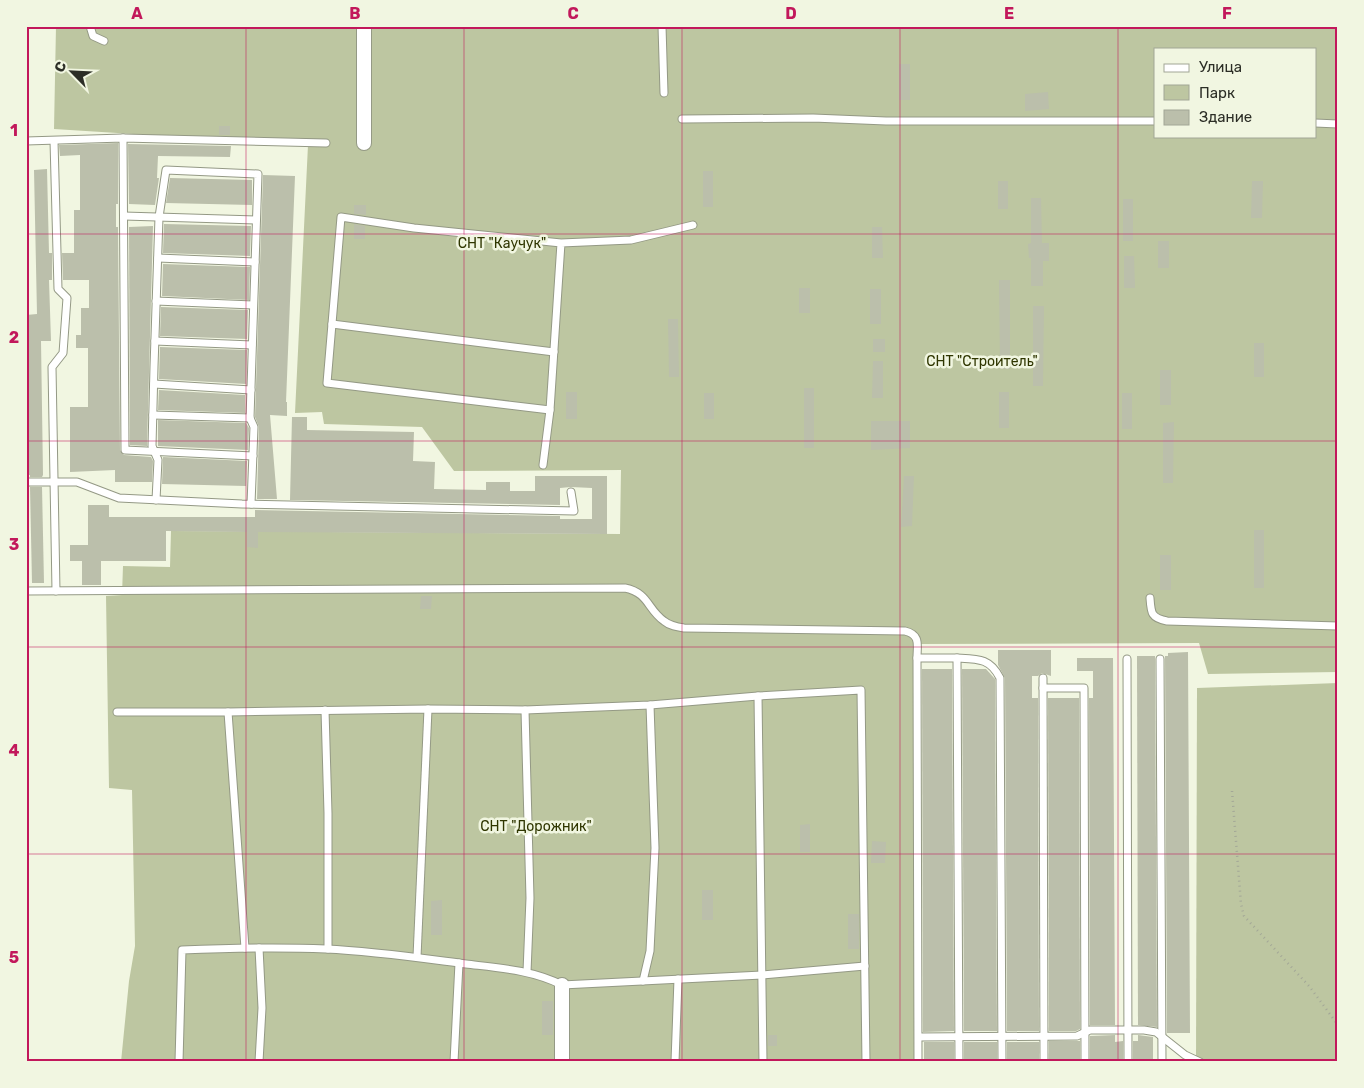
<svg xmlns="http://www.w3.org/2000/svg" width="1364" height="1088" viewBox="0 0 1364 1088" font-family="Rubik,sans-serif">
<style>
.green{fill:#bdc6a1;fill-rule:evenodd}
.building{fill:#bbbfab}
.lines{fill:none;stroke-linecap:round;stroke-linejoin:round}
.service-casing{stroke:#949985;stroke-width:9}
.minor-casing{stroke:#949985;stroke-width:16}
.path{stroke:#a3a797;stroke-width:2.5;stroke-dasharray:1 4;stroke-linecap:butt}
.service{stroke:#fff;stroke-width:7}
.minor{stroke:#fff;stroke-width:14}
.grid{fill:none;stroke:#c2185b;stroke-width:1;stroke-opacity:0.55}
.labels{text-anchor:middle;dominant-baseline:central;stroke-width:5;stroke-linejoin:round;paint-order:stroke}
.park-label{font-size:14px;fill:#2f3600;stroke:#f1f6e1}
.neatline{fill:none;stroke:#c2185b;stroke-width:2}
.grid-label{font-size:16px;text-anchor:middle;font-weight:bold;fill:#c2185b}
</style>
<rect width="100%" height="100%" fill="#f1f6e1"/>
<g class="green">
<path d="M 56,26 L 1338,26 L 1338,672 L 1208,674 L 1199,643 L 914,644 L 914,1062 L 121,1062 L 129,981 L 135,946 L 132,790 L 109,788 L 106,596 L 122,595 L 123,566 L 170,567 L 171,531 L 620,534 L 621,470 L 454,471 L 422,427 L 324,424 L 322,412 L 295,413 L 308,145 L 54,129 ZM 1155,49 L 1315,49 L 1315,136 L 1155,136 Z"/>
<polygon points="1338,683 1338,1062 1196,1062 1197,688"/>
</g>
<g class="building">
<rect x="899" y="64" width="11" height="36"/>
<polygon points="1048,92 1049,109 1025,111 1025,94"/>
<rect x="219" y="126" width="11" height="9"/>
<polygon points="118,143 118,204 116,204 116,227 118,227 120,450 124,455 151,457 153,461 152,482 115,482 115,470 70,472 70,407 88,407 88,348 76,348 76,335 81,335 81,308 89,308 89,280 63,280 62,253 74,253 74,210 80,210 80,155 60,156 59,145"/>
<polygon points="128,144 231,146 230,157 158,156 157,178 159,178 155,205 129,204"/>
<polygon points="47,169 49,253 52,253 52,280 49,280 51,341 41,341 43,475 42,477 30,477 30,475 28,475 26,315 37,314 34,170"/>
<rect x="703" y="171" width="10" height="36"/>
<polygon points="263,175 295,176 286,402 287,402 287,416 270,415 277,499 257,499 259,427 255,417"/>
<polygon points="170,178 252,180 252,205 166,203"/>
<rect x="998" y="181" width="10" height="28"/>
<polygon points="1252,181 1263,181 1262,218 1251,218"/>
<polygon points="1031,198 1041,198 1042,243 1049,243 1049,261 1043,261 1043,286 1031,286 1031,258 1029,258 1028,244 1031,243"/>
<rect x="1123" y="199" width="10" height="42"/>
<polygon points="354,205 366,205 366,215 354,214"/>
<polygon points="164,224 251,226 250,256 163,253"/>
<polygon points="354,224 365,226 365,239 354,239"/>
<polygon points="153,226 147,446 130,445 129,227"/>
<polygon points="872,227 882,227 883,258 872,258"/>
<rect x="1158" y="241" width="11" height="27"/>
<polygon points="1124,256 1134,256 1135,288 1124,288"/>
<polygon points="163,264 250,267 249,300 162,296"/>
<polygon points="999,280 1010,280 1010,369 1000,369"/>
<rect x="799" y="288" width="11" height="25"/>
<rect x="870" y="289" width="11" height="35"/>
<polygon points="1033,306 1044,306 1043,386 1033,386"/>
<polygon points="161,307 248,310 247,339 160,336"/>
<polygon points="668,319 678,319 679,377 669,377"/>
<rect x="873" y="339" width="12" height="13"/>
<rect x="1254" y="343" width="10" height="34"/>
<polygon points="160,347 247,350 246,384 159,379"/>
<polygon points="873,361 883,361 883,398 872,398"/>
<rect x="1160" y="370" width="11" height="35"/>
<rect x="804" y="388" width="10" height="60"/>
<polygon points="159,390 245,395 245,413 158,410"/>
<rect x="566" y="392" width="11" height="27"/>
<rect x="999" y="392" width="10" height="36"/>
<rect x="704" y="393" width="10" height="26"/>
<rect x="1122" y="393" width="10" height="36"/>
<polygon points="292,417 307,417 307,430 414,432 413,461 435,462 434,489 486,490 486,482 510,482 510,491 535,491 535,476 607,476 607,534 258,532 258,548 247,547 247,532 166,531 166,561 101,561 101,585 82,585 82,561 70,561 70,545 88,545 88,505 109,505 109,517 255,517 255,510 560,516 560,519 592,519 592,488 571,487 560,488 560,505 290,500"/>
<polygon points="158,420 246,423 249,428 248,450 158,446"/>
<polygon points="871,421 910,421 910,448 871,450"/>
<polygon points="1174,422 1173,483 1163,483 1163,423"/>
<polygon points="163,457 247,461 246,486 162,484"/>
<polygon points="904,476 914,476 912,526 901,527"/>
<polygon points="30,487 42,487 44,583 32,583"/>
<rect x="1254" y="530" width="10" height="58"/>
<rect x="1160" y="555" width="11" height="35"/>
<polygon points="421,596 432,596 431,609 420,609"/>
<polygon points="998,650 1051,650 1051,676 1042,673 1038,676 1032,676 1032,698 1038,698 1039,1031 1007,1031 1005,678 998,665"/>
<polygon points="1188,652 1190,1033 1167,1033 1165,656 1168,656 1168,653"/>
<polygon points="1137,656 1155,656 1157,1027 1138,1025"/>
<polygon points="1077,658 1113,658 1115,1025 1090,1025 1089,698 1093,698 1093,671 1077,671"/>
<polygon points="922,669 952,669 954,1031 923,1032"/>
<polygon points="962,669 986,669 995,679 997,1031 964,1031"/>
<polygon points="1048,698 1079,698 1080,1029 1076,1031 1049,1031"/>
<polygon points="810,824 810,852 800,852 800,825"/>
<polygon points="872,841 886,842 885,863 871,863"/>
<rect x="702" y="890" width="11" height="30"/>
<polygon points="442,900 442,935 431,935 431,901"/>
<rect x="848" y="914" width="11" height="35"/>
<rect x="542" y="1001" width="11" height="34"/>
<rect x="768" y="1035" width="9" height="11"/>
<polygon points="1115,1035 1115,1042 1123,1041 1123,1062 1090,1060 1090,1036"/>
<polygon points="1138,1035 1153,1037 1153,1062 1133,1062 1133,1041 1138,1041"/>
<polygon points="1049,1041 1080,1041 1080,1061 1049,1062"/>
<rect x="924" y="1042" width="30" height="20"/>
<rect x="964" y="1042" width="33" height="20"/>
<rect x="1007" y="1042" width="32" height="20"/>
</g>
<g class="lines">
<defs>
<g id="service">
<polyline points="90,26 93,36 104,41"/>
<polyline points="662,26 664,93"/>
<polyline points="682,119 813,118 886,121 1155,121"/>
<polyline points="1315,123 1338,124"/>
<polyline points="123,138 125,450 253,456"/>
<polyline points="26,141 123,138 326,143"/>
<polyline points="54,141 58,289 67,298 63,353 52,367 56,591"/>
<polyline points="124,216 256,220"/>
<polyline points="561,243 550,410 327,383 341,217 414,228 561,243 631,240 693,225"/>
<polyline points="158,258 255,262"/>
<polyline points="156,301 253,305"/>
<polyline points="332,324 554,352"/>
<polyline points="155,341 252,345"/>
<polyline points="154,384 251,390"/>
<polyline points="153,415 250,418"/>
<polyline points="543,465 550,410"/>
<polyline points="26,482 77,482 119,498 242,504 574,511 571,492"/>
<polyline points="156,500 158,460 152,446 154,367 159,217 166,170 258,174 250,418 254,427 251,504"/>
<path d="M 26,591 L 625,588 C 649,593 647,609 664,621 C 670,626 677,627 684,628 L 905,631 C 921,635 917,645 917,658"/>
<path d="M 1150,598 C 1151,613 1151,618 1167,621 L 1338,626"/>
<path d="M 957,658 C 978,659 990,658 1000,678 L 1002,1062"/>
<polyline points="1127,659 1128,1062"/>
<polyline points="1160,659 1162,1062"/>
<polyline points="1043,678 1044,1062"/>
<polyline points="1043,688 1084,688 1085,1062"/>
<polyline points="758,696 763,1062"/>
<polyline points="325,710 328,813 328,949"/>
<polyline points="525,710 530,898 527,972"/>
<polyline points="117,712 228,712 428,709 525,710 650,705 758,696 861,690 866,1062"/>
<polyline points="228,712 245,948"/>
<polyline points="259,948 262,1008 259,1062"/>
<polyline points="417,957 428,709"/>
<polyline points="643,981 650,951 655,848 650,705"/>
<polyline points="919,1037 1077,1036 1090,1030 1144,1030 1156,1032 1185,1055 1200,1062"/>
<path d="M 179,1062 L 182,950 C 230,948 278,947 326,949 C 373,951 420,958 466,964 C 500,968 532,970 562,985 L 762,975 L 865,966"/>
<polyline points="454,1062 459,963"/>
<polyline points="675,1062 678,979"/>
<polyline points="918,1062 917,658 957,658 959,1062"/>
</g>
<g id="minor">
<polyline points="364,26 364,143"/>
<polyline points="562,1062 562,985"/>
</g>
</defs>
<use href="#service" class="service-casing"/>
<use href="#minor" class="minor-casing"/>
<polyline class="path" points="1232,791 1241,904 1244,916 1309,986 1338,1025"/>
<use href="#service" class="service"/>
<use href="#minor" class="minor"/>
</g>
<path class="grid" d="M 246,26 L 246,1062M 464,26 L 464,1062M 682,26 L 682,1062M 900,26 L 900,1062M 1118,26 L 1118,1062M 26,234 L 1338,234M 26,441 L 1338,441M 26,647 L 1338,647M 26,854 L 1338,854"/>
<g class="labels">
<g class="park-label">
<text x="502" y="243">СНТ "Каучук"</text>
<text x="982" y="361">СНТ "Строитель"</text>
<text x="536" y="826">СНТ "Дорожник"</text>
</g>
</g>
<rect width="1364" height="1088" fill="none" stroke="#f1f6e1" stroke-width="55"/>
<rect x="1154" y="48" width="162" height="90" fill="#f1f6e1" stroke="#a2a696"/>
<rect x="1164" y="64" width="25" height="8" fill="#ffffff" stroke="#a2a696"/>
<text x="1199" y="72" font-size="15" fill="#2c2e26">Улица</text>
<rect x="1164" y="85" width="25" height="15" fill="#bdc6a1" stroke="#a2a696"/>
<text x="1199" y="98" font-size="15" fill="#2c2e26">Парк</text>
<rect x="1164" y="110" width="25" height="15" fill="#bbbfab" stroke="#a2a696"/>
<text x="1199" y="122" font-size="15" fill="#2c2e26">Здание</text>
<g transform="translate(72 72) rotate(294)" stroke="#f1f6e1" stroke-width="4" paint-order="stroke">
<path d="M0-4L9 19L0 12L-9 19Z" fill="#2c2e26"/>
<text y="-8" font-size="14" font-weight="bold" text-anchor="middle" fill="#2c2e26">С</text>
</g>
<rect x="28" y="28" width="1308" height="1032" class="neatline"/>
<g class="grid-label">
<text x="137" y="19">A</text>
<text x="355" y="19">B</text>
<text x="573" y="19">C</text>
<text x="791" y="19">D</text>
<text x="1009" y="19">E</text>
<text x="1227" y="19">F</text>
<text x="14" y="136">1</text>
<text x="14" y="343">2</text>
<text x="14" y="550">3</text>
<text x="14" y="756">4</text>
<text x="14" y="963">5</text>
</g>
</svg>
